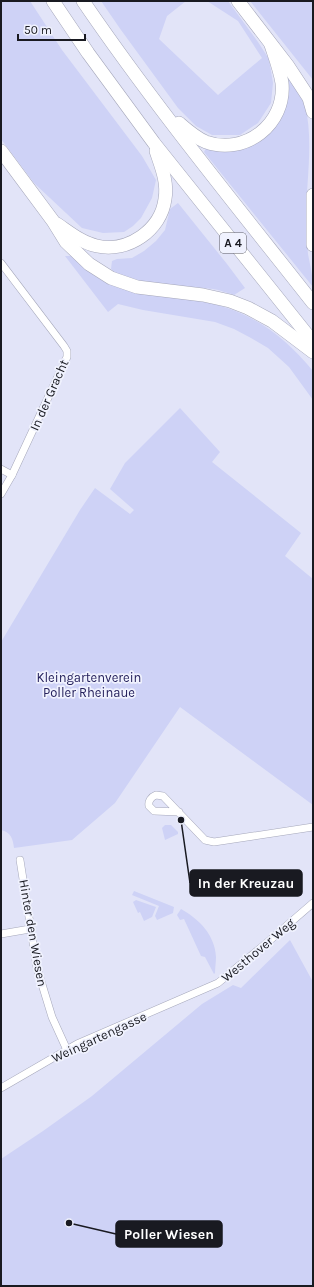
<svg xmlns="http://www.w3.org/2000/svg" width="314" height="1287" viewBox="0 0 314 1287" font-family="Karla,sans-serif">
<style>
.green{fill:#ced2f6}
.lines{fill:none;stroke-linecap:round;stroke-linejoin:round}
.minor-casing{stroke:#a5a7ba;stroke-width:8}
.motorway-casing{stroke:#a5a7ba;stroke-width:14}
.minor{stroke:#fff;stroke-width:7}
.motorway{stroke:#fff;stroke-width:13}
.labels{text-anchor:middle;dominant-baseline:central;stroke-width:3.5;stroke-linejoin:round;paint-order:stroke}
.shield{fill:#f0f2fe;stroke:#5a5b63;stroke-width:1}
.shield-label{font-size:12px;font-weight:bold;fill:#191a21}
.street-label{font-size:13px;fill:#191a21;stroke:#f0f2fe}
.park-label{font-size:13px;fill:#25215c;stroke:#f0f2fe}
.leader{fill:none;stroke:#191a21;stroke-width:1.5}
.callout-dot{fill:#191a21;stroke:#f0f2fe;stroke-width:1.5}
.callout{fill:#191a21;stroke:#191a21;stroke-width:1.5}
.callout-label{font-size:14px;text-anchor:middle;font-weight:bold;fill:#fff}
</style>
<rect width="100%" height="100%" fill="#e2e4f8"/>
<g class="green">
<polygon points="1,1 30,1 62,50 142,156 156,180 152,198 141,218 133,226 124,232 103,233 82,228 34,183 1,139"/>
<polygon points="101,1 186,1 167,16 159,39 218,95 262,58 238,21 207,1 228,1 258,42 269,59 273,83 271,103 258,123 240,135 212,135 196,126 178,108 121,30"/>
<polygon points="250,1 313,1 313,80"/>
<path d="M 282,69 C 290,80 299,92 305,105 C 314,142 306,182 306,220 C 306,231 307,243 308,254 C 310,265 313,276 313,287 L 204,152 L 206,148 L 216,151 L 235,150 L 257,143 L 270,132 Z"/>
<path d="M 178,203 L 227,264 L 245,288 L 234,295 C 227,293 220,290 213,289 C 191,286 125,284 111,269 L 112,261 L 117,259 L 132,258 L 144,251 L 156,241 L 165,230 L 170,209 Z"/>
<path d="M 65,256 L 71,256 C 82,265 94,277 107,283 C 134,295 162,296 191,300 C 243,306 280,331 313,371 L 313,400 L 289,367 L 268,348 L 251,338 L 234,329 L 215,322 L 143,310 L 118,304 L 108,312 Z"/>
<path d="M 180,408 L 220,452 L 212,462 L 301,533 L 285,556 L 313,579 L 313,805 L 180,707 L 115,803 L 72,840 L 14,848 C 13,839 11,832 1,830 L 1,642 L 80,510 L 95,488 L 130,514 L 134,510 L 110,489 L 125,463 Z"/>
<polygon points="165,825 171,825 178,832 178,834 165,840 162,828"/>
<polygon points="134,891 174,907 173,913 157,920 155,916 159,906 132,895"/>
<polygon points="136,900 156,907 152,917 144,921 140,912 138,913 133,902"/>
<path d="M 181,909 C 199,919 215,935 216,957 C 216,962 215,968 215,973 L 214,974 L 205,957 L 201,956 L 184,919 L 180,920 L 177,915 Z"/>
<polygon points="290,940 313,982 313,1286 1,1286 1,1159 43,1131 92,1096 202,1004 233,985 241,988"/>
</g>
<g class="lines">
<defs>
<g id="minor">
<polyline points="1,263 64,346 67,351 67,357 12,475 1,494"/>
<polyline points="1,469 12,475"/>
<path d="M 179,812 L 154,811 L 149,806 C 148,801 151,797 156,795 L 163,796 L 205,840 L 214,842 L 313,827"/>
<polyline points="20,860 37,968 52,1017 67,1050"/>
<polyline points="1,934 30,929"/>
<polyline points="1,1088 77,1044 218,983 269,941 313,903"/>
</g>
<g id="motorway">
<polyline points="53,1 88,53 154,143 313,342"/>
<path d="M 83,1 C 154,105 235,204 313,303"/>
<polyline points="238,1 288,66 309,98 313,112"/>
<path d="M 179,123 C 187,130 196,138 206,142 C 245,156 286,124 282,83 C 280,70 275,57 271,45"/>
<polyline points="1,151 53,221 66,242 89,264 111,278 137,287 203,295 230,301 248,308 272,321 313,352"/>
<polyline points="313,195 313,245"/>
<path d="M 57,224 C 69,232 82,243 97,246 C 128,253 161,230 165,199 C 168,182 161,166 156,151"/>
</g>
</defs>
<use href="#minor" class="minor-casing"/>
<use href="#motorway" class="motorway-casing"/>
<use href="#minor" class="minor"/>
<use href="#motorway" class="motorway"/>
</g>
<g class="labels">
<rect class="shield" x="220" y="233" width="26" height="20" rx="3"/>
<g class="shield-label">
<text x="233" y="243">A 4</text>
</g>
<g class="street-label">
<text transform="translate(49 395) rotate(-66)">In der Gracht</text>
<text transform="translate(33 933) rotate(80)">Hinter den Wiesen</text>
<text transform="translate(258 950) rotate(-40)">Westhover Weg</text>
<text transform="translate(99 1037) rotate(-25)">Weingartengasse</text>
</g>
<g class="park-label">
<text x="89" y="677">Kleingartenverein<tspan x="89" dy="15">Poller Rheinaue</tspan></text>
</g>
</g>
<path class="leader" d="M181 820L190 883M69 1223L116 1234"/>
<g class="callout-dot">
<circle cx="181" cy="820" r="4"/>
<circle cx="69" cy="1223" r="4"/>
</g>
<g class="callout">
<rect x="190" y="870" width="112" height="26" rx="4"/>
<rect x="116" y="1221" width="106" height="26" rx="4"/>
</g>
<g class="callout-label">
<text x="246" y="888">In der Kreuzau</text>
<text x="169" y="1239">Poller Wiesen</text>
</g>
<rect width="314" height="1287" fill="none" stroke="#191a21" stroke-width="4"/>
<path d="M18 34v6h67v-6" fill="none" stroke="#191a21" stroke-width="2"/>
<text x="24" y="34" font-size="12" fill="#191a21" stroke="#f0f2fe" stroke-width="3" paint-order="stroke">50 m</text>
</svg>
